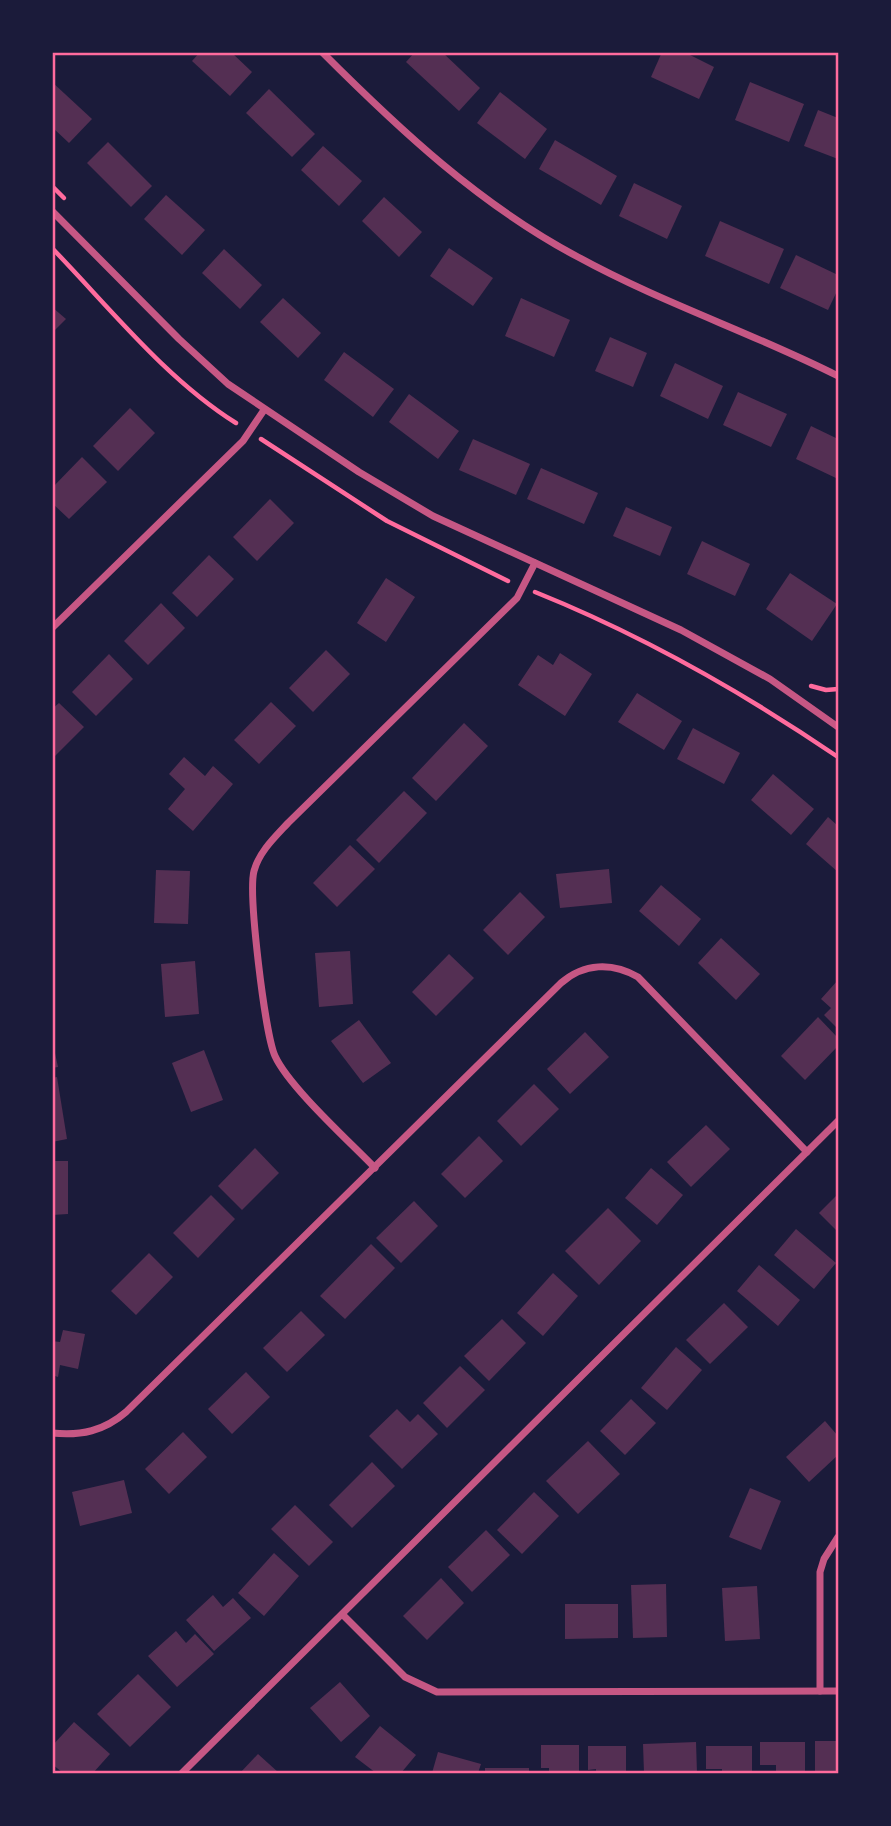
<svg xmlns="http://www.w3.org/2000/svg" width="891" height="1826" viewBox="0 0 891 1826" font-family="'Nunito Sans',sans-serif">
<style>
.building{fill:#542f53}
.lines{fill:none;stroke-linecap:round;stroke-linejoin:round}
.path{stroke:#ff6b9d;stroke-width:4.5}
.minor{stroke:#c65784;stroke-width:7}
.neatline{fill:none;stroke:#ff6b9d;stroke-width:2.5}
</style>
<rect width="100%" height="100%" fill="#1b1b3a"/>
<g class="building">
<polygon points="200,52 231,52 252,72 230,96 192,61"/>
<polygon points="415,52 442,52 480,88 459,111 406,62"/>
<polygon points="662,52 684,52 714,67 699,99 651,77"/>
<polygon points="52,82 92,119 69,143 52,127"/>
<polygon points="750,82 804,104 789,142 735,120"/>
<polygon points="269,89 315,134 292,157 246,113"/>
<polygon points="500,92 547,129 525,159 477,123"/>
<polygon points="818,110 838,118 838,159 804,146"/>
<polygon points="555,140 617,176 601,205 539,169"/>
<polygon points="108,142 152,186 131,207 87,163"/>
<polygon points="323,146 362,181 339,206 301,170"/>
<polygon points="634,183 682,206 667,239 619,216"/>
<polygon points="166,195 205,230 182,255 144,219"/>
<polygon points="384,197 422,232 399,257 362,221"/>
<polygon points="720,221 784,249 769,284 705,256"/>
<polygon points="449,248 493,278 473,306 430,276"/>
<polygon points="224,249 262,285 240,309 202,273"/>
<polygon points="796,255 838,275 838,289 828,310 780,288"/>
<polygon points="283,298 321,333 298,358 260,322"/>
<polygon points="521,298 570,320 554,357 505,336"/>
<polygon points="52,307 66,319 52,333"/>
<polygon points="610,337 647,353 633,387 595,371"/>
<polygon points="344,352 394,389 373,417 324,380"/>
<polygon points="675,363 723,386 708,419 660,396"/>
<polygon points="738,392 787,414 771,447 723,425"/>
<polygon points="409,394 459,431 438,459 389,422"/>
<polygon points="130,408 155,433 118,471 93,446"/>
<polygon points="811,426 838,439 838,479 796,459"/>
<polygon points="473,439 530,464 516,495 459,470"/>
<polygon points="82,457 107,482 69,519 52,503 52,488"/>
<polygon points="541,468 598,493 584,524 527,499"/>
<polygon points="270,499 294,523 257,561 233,537"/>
<polygon points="626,507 672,527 660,556 613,536"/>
<polygon points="702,541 750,564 735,596 687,574"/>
<polygon points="209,555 234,579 197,617 172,593"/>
<polygon points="790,573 837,604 812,641 766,609"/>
<polygon points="386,578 415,597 386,642 357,623"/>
<polygon points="161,603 185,628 148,665 124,641"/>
<polygon points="326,650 350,674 313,712 289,688"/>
<polygon points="560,653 592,674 565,716 518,685 538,655 553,665"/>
<polygon points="109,654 133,679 96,716 72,692"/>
<polygon points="637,693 682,721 664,750 618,722"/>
<polygon points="271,702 296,726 259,764 234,740"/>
<polygon points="59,703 84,727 52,759 52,709"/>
<polygon points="464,723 488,746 436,801 412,778"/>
<polygon points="693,728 740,753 724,784 677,759"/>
<polygon points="184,757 205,776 213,766 233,784 193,831 168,809 185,789 169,774"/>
<polygon points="773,774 814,809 791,835 751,800"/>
<polygon points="404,791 427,813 379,863 356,840"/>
<polygon points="828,817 838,826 838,872 806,844"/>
<polygon points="350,845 375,869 337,907 313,883"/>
<polygon points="609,869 612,903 560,908 556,874"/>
<polygon points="156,870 190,871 188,924 154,923"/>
<polygon points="661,885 701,919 679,946 639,911"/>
<polygon points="520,892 545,917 508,955 483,930"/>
<polygon points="721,938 760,974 736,1000 698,963"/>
<polygon points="350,951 353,1004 319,1007 315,953"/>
<polygon points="449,954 474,978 436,1016 412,992"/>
<polygon points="195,961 199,1014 165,1017 161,964"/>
<polygon points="838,980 838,1029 824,1015 831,1008 821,999"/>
<polygon points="818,1017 838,1038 838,1046 805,1080 781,1056"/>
<polygon points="359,1020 391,1063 363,1083 331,1041"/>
<polygon points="585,1032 609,1057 570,1094 547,1069"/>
<polygon points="52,1039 58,1067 52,1068"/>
<polygon points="204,1050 223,1100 191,1112 172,1063"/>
<polygon points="57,1077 67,1139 52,1142 52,1078"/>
<polygon points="534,1084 559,1109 521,1146 497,1121"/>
<polygon points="706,1125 730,1149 691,1187 667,1162"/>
<polygon points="479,1136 503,1161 465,1198 441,1174"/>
<polygon points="255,1148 279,1173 242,1210 218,1186"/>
<polygon points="52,1161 68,1161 68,1214 52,1215"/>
<polygon points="651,1168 683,1195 657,1225 625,1198"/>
<polygon points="838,1194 838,1232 819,1213"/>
<polygon points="211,1195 235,1219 198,1258 173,1233"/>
<polygon points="414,1201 438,1226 401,1263 376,1238"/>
<polygon points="608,1208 641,1241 599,1285 565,1251"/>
<polygon points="796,1229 836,1263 814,1289 774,1255"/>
<polygon points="371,1244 395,1268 345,1319 320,1296"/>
<polygon points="149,1253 173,1277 136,1315 111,1291"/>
<polygon points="759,1265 800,1300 778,1326 737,1291"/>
<polygon points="553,1273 578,1296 543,1336 517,1313"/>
<polygon points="724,1303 748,1327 710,1364 686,1340"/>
<polygon points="301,1311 325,1335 287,1372 263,1348"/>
<polygon points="502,1319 526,1343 489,1381 464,1356"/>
<polygon points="63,1330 85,1334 78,1369 60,1365 58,1377 52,1375 52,1341 60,1342"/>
<polygon points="676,1347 702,1370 667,1410 641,1388"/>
<polygon points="460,1366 485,1390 447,1428 423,1403"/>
<polygon points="246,1372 270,1397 232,1434 208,1409"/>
<polygon points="631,1399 656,1423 625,1455 600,1431"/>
<polygon points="397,1409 410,1422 418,1414 438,1434 402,1469 369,1436"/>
<polygon points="825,1421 838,1436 838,1455 809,1482 786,1457"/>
<polygon points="183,1432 207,1457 169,1494 145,1469"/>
<polygon points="588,1441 620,1474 578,1514 546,1481"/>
<polygon points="372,1462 395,1486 352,1528 329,1505"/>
<polygon points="124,1480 132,1513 80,1526 72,1492"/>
<polygon points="750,1488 781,1501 761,1550 729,1537"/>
<polygon points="534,1492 559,1516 522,1554 497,1530"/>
<polygon points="295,1505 333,1542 309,1566 271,1529"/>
<polygon points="486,1530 510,1555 472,1592 448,1567"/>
<polygon points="274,1553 299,1576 264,1616 238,1593"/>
<polygon points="441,1578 464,1603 427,1640 403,1616"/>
<polygon points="666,1584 667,1637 633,1638 631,1585"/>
<polygon points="757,1586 760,1639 725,1641 722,1588"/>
<polygon points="213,1595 223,1607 233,1598 251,1618 214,1651 186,1620"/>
<polygon points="565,1604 618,1604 618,1638 565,1639"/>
<polygon points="176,1631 186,1643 195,1634 214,1654 177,1687 148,1656"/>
<polygon points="138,1674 171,1707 130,1747 97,1714"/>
<polygon points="340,1682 370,1716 341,1742 310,1708"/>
<polygon points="74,1722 110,1754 93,1773 63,1773 52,1764 52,1746"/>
<polygon points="380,1726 416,1755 401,1773 376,1773 355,1757"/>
<rect x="815" y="1741" width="23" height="32"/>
<polygon points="696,1742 697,1773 644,1773 643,1744"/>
<polygon points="760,1742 805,1742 805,1773 776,1773 776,1765 760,1765"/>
<polygon points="541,1745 579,1745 579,1773 549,1773 549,1768 541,1768"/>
<polygon points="588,1746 626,1746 626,1773 596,1773 596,1769 588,1770"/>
<polygon points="706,1746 752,1746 752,1773 722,1773 722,1769 706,1769"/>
<polygon points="438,1752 481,1764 478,1773 432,1773"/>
<polygon points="258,1754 279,1773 240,1773"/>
<rect x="485" y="1768" width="44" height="5"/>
</g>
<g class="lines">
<g class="path">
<polyline points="52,186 64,198"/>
<path d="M 52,248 C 110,308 166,379 236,423"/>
<polyline points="261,439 387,521 508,581"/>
<path d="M 535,592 C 642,635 744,693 838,757"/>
<polyline points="811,686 826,690 838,689"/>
</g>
<g class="minor">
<path d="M 322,52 C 400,130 480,205 578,257 C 662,303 753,333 838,376"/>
<polyline points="52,211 179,339 228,384 359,472 433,516 681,630 770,679 838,727"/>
<polyline points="52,628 243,441 264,410"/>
<path d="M 375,1168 C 350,1142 289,1087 275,1056 C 265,1034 248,894 254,871 C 259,852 275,837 288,823 L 517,598 L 535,563"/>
<path d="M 52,1433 C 81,1436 104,1431 126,1412 L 561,983 C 584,963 612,962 638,977 L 807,1152"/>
<polyline points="343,1615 405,1677 437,1692 838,1691"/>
<polyline points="820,1691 820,1572 824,1559 838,1537"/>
<polyline points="182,1773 838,1121"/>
</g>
</g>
<rect width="891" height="1826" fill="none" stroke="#1b1b3a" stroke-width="108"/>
<rect x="54" y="54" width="783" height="1718" class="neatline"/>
</svg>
